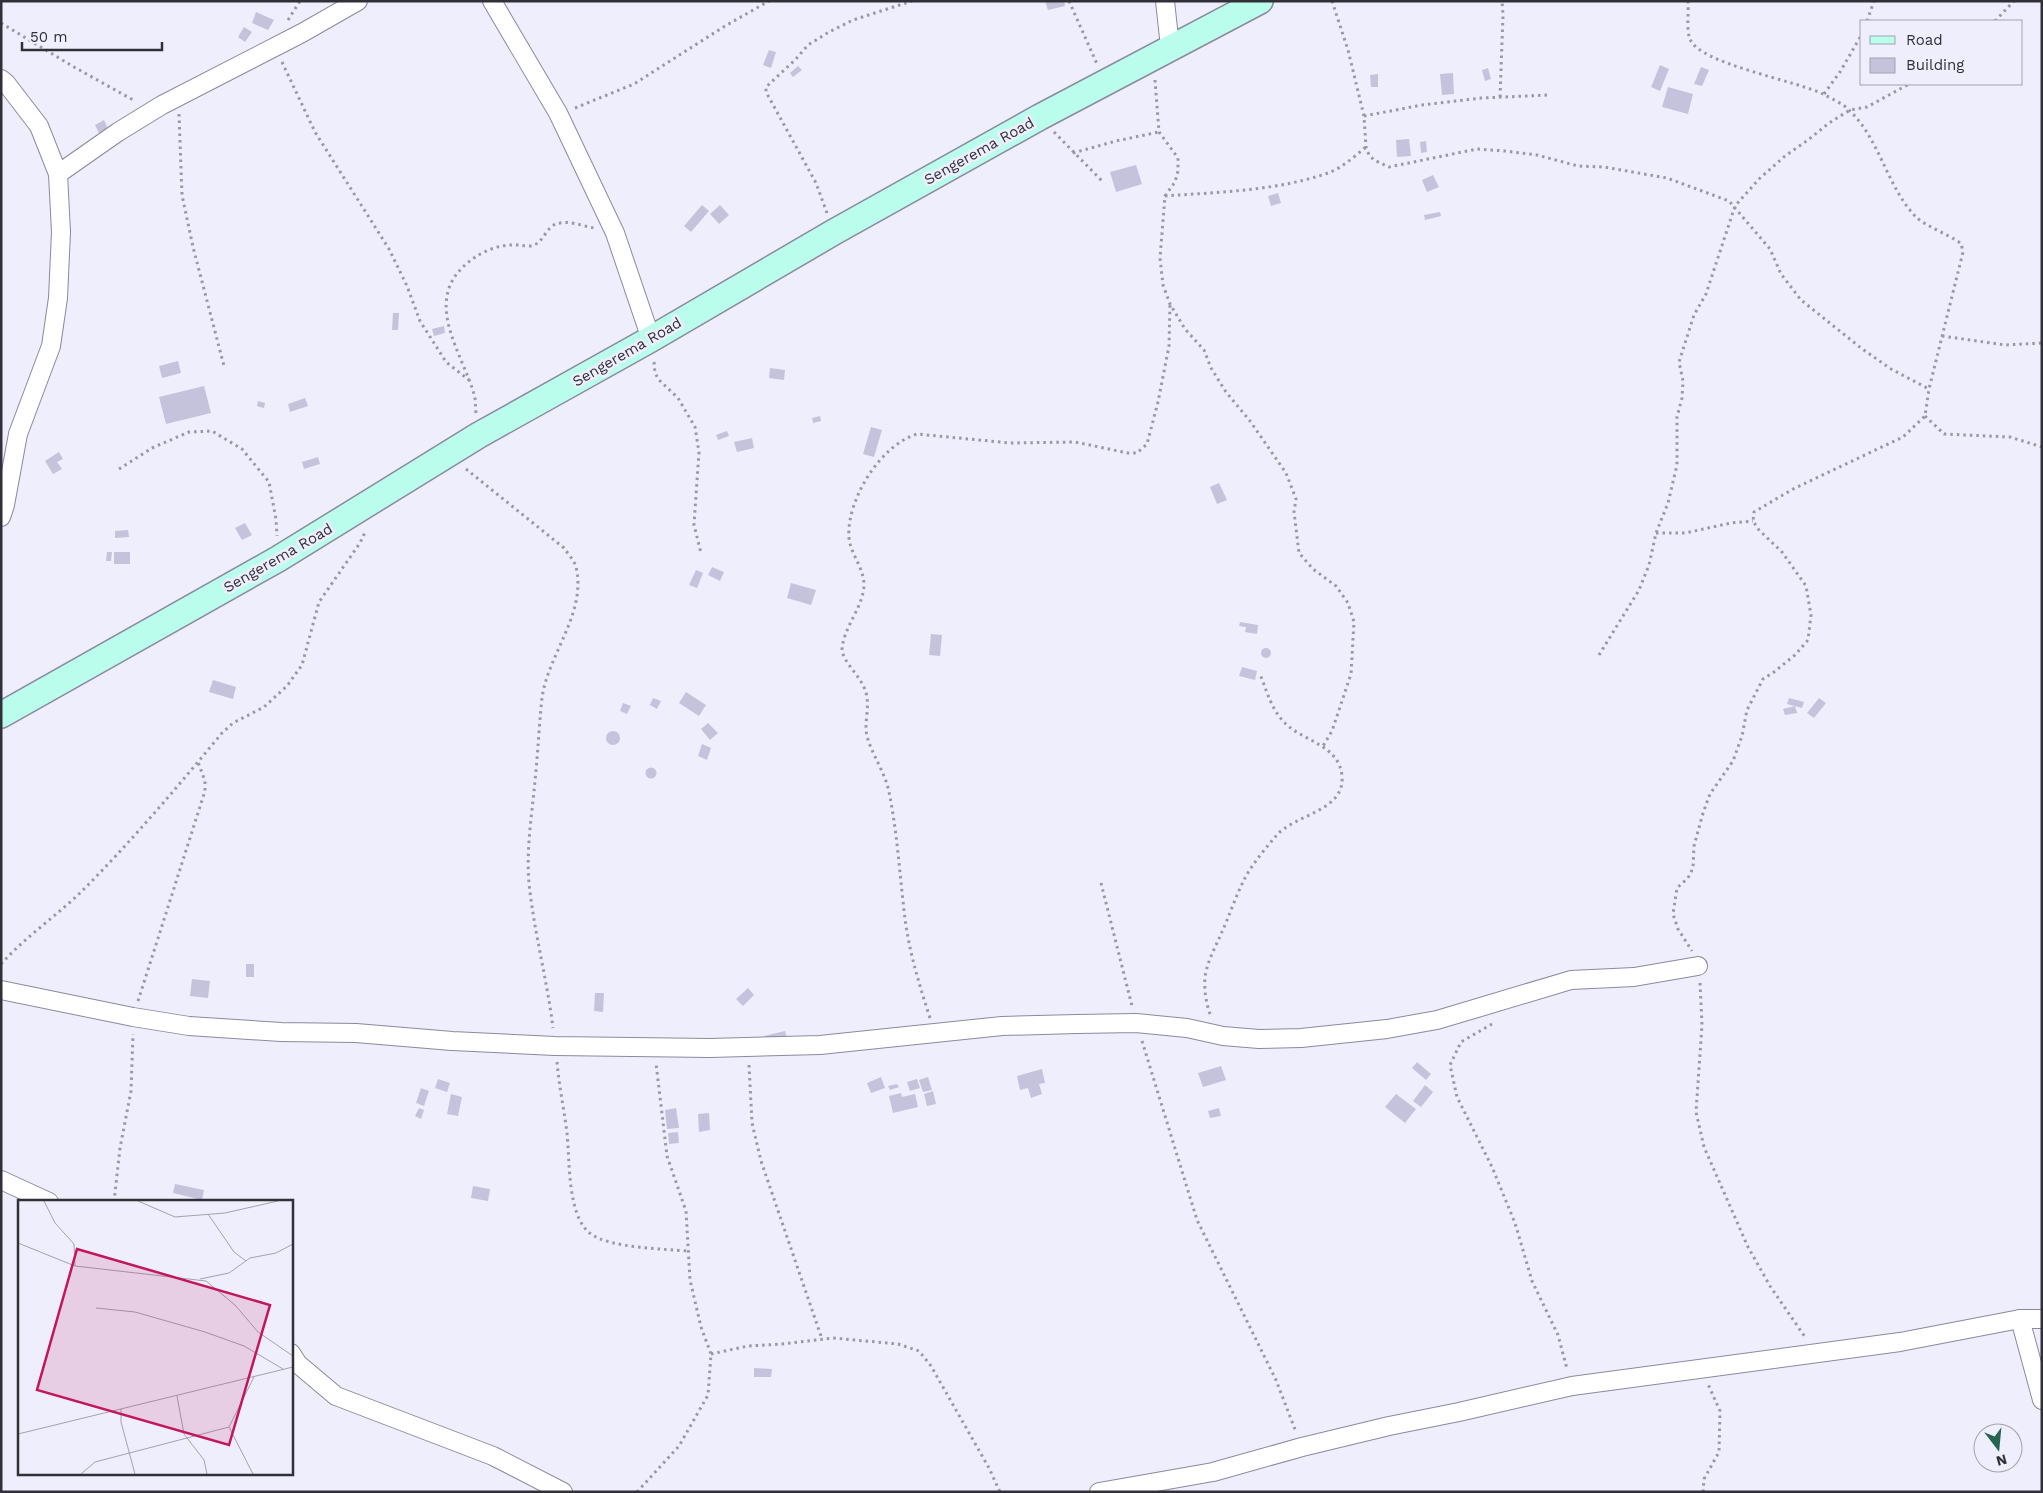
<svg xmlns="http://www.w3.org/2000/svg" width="2043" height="1493" viewBox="0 0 2043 1493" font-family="'Work Sans',sans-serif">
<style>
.building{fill:#c5c3db}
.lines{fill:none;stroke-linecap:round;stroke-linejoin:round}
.street-casing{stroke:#8b899f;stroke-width:20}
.secondary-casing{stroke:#8b899f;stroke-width:28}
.path{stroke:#9998a4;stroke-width:3;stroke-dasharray:2.5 4;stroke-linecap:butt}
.street{stroke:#fff;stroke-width:18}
.secondary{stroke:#bbfdec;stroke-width:25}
.labels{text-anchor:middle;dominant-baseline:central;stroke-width:5;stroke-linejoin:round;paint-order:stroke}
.street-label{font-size:15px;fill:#313039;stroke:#efeefd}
.inset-road{fill:none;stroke:#a3a2af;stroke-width:1}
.view{fill:#c2185b;fill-opacity:0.15;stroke:#c2185b;stroke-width:2.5}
.inset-edge{fill:none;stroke:#313039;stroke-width:2.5}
</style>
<rect width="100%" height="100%" fill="#efeefd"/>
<g class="building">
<polygon points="1045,1 1064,1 1065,6 1048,10"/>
<polygon points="256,12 274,20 268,30 252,23"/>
<polygon points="244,27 252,32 245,42 238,37"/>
<polygon points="769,50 776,52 771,68 763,65"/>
<polygon points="1660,65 1669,69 1660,91 1651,87"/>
<polygon points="798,66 802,70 793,77 790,73"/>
<polygon points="1701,67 1709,70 1702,86 1694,84"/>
<polygon points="1488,68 1491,79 1485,81 1482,70"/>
<polygon points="1453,73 1454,94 1442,95 1440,74"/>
<polygon points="1378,74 1378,87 1371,87 1370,75"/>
<polygon points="1668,87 1693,94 1688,114 1662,107"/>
<polygon points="104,120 110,133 101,137 95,125"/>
<polygon points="1409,139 1411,156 1397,157 1396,140"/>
<polygon points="1426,141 1427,152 1421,153 1420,142"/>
<polygon points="1136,165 1142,184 1116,192 1110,172"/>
<polygon points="1433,175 1439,187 1427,192 1422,180"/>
<polygon points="1278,193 1281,203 1271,206 1268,196"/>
<polygon points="702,205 709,211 691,232 684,226"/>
<polygon points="720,205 729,215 719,224 710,214"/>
<polygon points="1440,212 1441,216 1425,220 1424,215"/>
<polygon points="393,313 399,313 398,330 392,330"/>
<polygon points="444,326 445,333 434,336 432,329"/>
<polygon points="178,361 181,373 162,378 159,366"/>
<polygon points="770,368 785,370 784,380 769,378"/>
<polygon points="204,386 211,413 166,424 159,397"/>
<polygon points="305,398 308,406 290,412 288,404"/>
<polygon points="258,401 265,403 264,408 257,406"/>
<polygon points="820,416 821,421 813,423 812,418"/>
<polygon points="871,427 882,430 874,457 863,454"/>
<polygon points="727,431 729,436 718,440 716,435"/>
<polygon points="752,438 754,448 737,452 734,442"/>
<polygon points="59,452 63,459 57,462 62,469 53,474 45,461"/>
<polygon points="318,457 320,464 304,469 302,462"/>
<polygon points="1219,483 1227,500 1217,504 1210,487"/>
<polygon points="245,523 252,535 242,540 235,528"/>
<polygon points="128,530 129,537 115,538 115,531"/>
<polygon points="107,552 112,552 111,561 106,561"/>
<rect x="114" y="552" width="16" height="12"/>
<polygon points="712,567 724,572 720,581 708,575"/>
<polygon points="696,570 703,573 697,588 689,585"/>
<polygon points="791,583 816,590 811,605 787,598"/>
<polygon points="1240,622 1258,625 1257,634 1245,632 1246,627 1239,626"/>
<polygon points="931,634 942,635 940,656 929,655"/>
<circle cx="1266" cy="653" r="5"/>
<polygon points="1242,667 1257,671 1255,680 1239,676"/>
<polygon points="213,680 236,687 233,699 209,692"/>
<polygon points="686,692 706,705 699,716 679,703"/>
<polygon points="653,698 661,701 657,709 650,705"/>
<polygon points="1789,698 1804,702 1802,708 1787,704"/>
<polygon points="1819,698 1826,703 1814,718 1807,713"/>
<polygon points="623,703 631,706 627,714 620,711"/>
<polygon points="1795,706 1797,713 1785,715 1783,709"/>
<polygon points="708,723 718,733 710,740 701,729"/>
<circle cx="613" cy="738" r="7"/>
<polygon points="702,744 711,748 707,760 698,756"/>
<circle cx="651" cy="773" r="5.5"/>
<rect x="246" y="964" width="8" height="13"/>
<polygon points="192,979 210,981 208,998 190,996"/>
<polygon points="748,988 754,995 743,1006 736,999"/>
<polygon points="595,993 604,993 603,1012 594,1011"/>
<polygon points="785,1031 788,1042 767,1048 764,1036"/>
<polygon points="1417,1062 1431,1074 1426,1080 1412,1068"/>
<polygon points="1221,1066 1226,1080 1203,1087 1198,1073"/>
<polygon points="1042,1069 1045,1083 1039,1084 1042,1094 1031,1098 1028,1088 1020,1090 1017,1076"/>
<polygon points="881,1077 885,1088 871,1093 867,1083"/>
<polygon points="928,1077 932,1090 923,1092 919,1080"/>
<polygon points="438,1079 450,1083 447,1092 435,1088"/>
<polygon points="917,1079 920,1088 910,1091 907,1082"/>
<polygon points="897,1084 899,1087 890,1090 888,1086"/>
<polygon points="1425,1085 1433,1092 1421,1107 1413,1101"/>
<polygon points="421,1088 429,1091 424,1106 416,1103"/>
<polygon points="933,1091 936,1104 927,1106 924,1094"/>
<polygon points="901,1093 902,1097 915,1094 918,1107 893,1113 889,1096"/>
<polygon points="451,1094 462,1097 458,1116 447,1114"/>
<polygon points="1396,1094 1416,1109 1405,1123 1385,1107"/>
<polygon points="419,1108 424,1110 421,1119 415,1116"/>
<polygon points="676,1108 679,1128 667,1129 665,1110"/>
<polygon points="1219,1108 1221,1116 1210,1118 1208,1111"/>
<polygon points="709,1113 710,1130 699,1132 698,1114"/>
<polygon points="678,1132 679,1143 669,1144 668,1133"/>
<polygon points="175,1184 204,1190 202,1200 173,1193"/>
<polygon points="473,1186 490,1189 488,1201 471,1198"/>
<polygon points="754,1368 772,1369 771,1377 754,1377"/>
</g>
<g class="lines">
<defs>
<g id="street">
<polyline points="492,1 558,113 615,233 651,339"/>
<polyline points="1165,1 1170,47"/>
<polyline points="1,79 6,83 39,126 58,174 61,232 58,298 51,346 18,434 5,505 1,517"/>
<polyline points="58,174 118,132 162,105 302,33 358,1"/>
<polyline points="1,990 133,1017 189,1026 281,1032 356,1033 452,1041 555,1046 710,1048 820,1045 1002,1026 1077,1024 1136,1023 1187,1028 1223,1036 1259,1039 1301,1038 1387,1029 1437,1020 1571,980 1634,977 1698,966"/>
<polyline points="1,1180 49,1202"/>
<polyline points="2020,1319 2042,1400"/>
<polyline points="291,1353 298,1364 336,1396 493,1456 563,1492"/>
<polyline points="1099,1492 1213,1472 1302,1447 1389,1426 1459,1412 1572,1386 1900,1342 2020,1319 2042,1319"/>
</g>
<polyline id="secondary" points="1,715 278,559 479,435 651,339 834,232 1040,117 1260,1"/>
</defs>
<use href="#street" class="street-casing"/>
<use href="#secondary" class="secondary-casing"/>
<g class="path">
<polyline points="1069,1 1097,64"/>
<polyline points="1332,1 1348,50 1364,116 1366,147 1369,155 1374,160 1389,167 1477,149 1505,151 1537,155 1578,166 1604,167 1667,178 1729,201 1770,249 1781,274 1801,300 1861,348 1891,369 1929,389"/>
<path d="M 1688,1 C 1689,12 1686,29 1690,39 C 1699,64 1799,81 1825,95 C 1832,99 1844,104 1850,111 C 1880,140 1887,187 1916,217 C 1925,226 1958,239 1961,244 C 1962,246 1962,249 1963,252 L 1929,389 L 1925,416 L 1903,437 L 1793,489 L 1754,512 L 1753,521 L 1759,530 L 1782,552 L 1806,586 L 1811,615 L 1808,640 L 1795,655 L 1774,672 L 1763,679 L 1747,710 L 1742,736 L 1733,761 L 1710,794 L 1703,813 L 1694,846 L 1693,868 L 1688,878 L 1677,888 L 1673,914 L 1678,929 L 1692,951"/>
<polyline points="288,20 300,1"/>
<polyline points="1867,21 1874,1"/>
<polyline points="1995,21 2014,1"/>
<polyline points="1,23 74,67 135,101"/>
<polyline points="282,62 315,132 389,249 407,286 420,321 446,362 469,380"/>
<polyline points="1155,80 1159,132 1178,158 1178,171 1175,182 1165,196 1160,258 1163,285 1170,304 1185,329 1204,350 1211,368 1226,392 1250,421 1286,473 1296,499 1294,512 1299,553 1313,569 1336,586 1348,603 1354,622 1351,674 1332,731 1323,746"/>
<polyline points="1824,94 1840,72 1862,34"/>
<polyline points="1500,97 1503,15 1502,1"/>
<polyline points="575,108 634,84 725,26 769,1"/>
<polyline points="179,114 182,195 193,247 224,366"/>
<polyline points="1364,116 1422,105 1481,98 1549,95"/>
<polyline points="1054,132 1103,182"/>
<polyline points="1073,153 1116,141 1159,132"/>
<path d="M 1165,196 C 1219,192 1276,191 1328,173 C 1342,168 1355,156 1366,147"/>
<polyline points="827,213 816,183 766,92 766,87 795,60 808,45 829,32 853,20 912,1"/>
<polyline points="1942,336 2005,345 2042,343"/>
<polyline points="654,362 655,373 659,380 678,398 695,427 699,452 694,525 701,553"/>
<path d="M 476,413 C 475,406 476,400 474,394 C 462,353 424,303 464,266 C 478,253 497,244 516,245 C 520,245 524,246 528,246 C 545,246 544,225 560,223 C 571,221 583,226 594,228"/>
<polyline points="1925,416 1944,434 2010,437 2042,447"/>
<polyline points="119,469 152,448 189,432 212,431 242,449 269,482 276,519 277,536"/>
<path d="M 466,469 L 564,548 C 568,554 574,560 576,567 C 587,613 548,654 542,698 C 539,725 538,753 535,781 C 532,814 526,849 529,883 C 534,932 547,979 553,1028"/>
<polyline points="1656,533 1685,533 1731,523 1753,521"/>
<polyline points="1599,655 1639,590 1649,565 1656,533 1668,503 1677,465 1677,417 1682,398 1683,381 1679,362 1694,315 1706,294 1735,206 1759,179 1785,156 1808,140 1829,123 1850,110 1867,107 1909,84"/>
<polyline points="1101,883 1132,1006"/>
<path d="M 1,964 C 27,935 61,913 88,885 C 136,836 179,785 222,733 L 233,723 L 264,707 L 287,686 L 302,665 L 319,602 L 360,543 L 366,530"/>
<polyline points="1700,983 1702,1025 1696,1112 1704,1147 1748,1247 1770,1286 1805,1337"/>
<polyline points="138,1001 205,791 205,781 198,762"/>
<path d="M 1210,1014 C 1206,1003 1204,989 1205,977 C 1207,962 1215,948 1221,934 C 1229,917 1236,895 1245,878 C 1253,863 1265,849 1276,836 C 1294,814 1345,812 1342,776 C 1339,745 1305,742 1286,724 C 1272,711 1267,692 1260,674"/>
<path d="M 930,1018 C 920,987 911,958 906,926 C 900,882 898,836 889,792 C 885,772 872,755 867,736 C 864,724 869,710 867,698 C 865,678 842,663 842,649 C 844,626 863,608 864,585 C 864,568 851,555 849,538 C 846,501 880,445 917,434 L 1010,443 L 1075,442 L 1128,453 L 1137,453 L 1147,444 L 1158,402 L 1169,346 L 1170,304"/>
<polyline points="1492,1024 1461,1042 1450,1065 1457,1097 1492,1167 1515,1223 1532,1281 1558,1335 1567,1369"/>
<polyline points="1142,1041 1197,1220 1276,1380 1296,1432"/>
<path d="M 557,1062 C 559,1086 564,1109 567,1133 C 570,1161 567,1217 591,1234 C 610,1248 664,1249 688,1251"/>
<polyline points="749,1065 752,1123 761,1161 822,1339"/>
<polyline points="114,1202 120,1148 131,1091 133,1034"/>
<polyline points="711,1354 748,1346 782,1344 833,1338 898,1344 919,1351 931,1366 989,1468 1000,1492"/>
<polyline points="637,1492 679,1446 708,1395 711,1354 701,1327 690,1280 686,1211 667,1156 656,1063"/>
<polyline points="1703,1492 1704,1479 1719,1452 1720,1411 1708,1384"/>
</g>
<use href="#street" class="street"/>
<use href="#secondary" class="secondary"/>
</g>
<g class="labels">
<g class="street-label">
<text transform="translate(979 151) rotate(-29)">Sengerema Road</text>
<text transform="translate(627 352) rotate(-30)">Sengerema Road</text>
<text transform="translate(278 558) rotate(-30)">Sengerema Road</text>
</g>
</g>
<g transform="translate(18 1200)">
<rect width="275" height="275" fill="#efeefd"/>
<path class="inset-road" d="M 26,1 L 37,23 L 56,44 L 57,66M 120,1 L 157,17 L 207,13 L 260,1M 190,14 L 216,52 L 228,61M 0,43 L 57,66 L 188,81 L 217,105 L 240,132 L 275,156M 182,79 L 211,73 L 232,58 L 258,53 L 275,44M 78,108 L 117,112 L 187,132 L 226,146 L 265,169M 159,196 L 166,234 L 186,260 L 189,274M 103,209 L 103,222 L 117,274M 0,234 L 275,167M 63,274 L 77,262 L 211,227M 235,274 L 211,227 L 236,177"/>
<path class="view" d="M 59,49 L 252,105 L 211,245 L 19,190 Z"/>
<rect width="275" height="275" class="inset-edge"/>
</g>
<rect width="2043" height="1493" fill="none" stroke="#313039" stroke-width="5"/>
<rect x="1860" y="20" width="162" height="65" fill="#efeefd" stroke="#a3a2af"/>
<rect x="1870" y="36" width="25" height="8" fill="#bbfdec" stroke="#a3a2af"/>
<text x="1906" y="45" font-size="15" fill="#313039">Road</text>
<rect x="1870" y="58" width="25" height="15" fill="#c5c3db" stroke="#a3a2af"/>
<text x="1906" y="70" font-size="15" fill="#313039">Building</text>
<g transform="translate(1998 1448) rotate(164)"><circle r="24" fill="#efeefd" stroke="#a3a2af"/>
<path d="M0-4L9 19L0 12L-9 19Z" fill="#266450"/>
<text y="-8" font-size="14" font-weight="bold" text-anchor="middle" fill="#313039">N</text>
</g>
<path d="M22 42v8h140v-8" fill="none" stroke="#313039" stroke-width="2.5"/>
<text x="30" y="42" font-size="15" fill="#313039" stroke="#efeefd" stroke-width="4" paint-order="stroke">50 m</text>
</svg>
